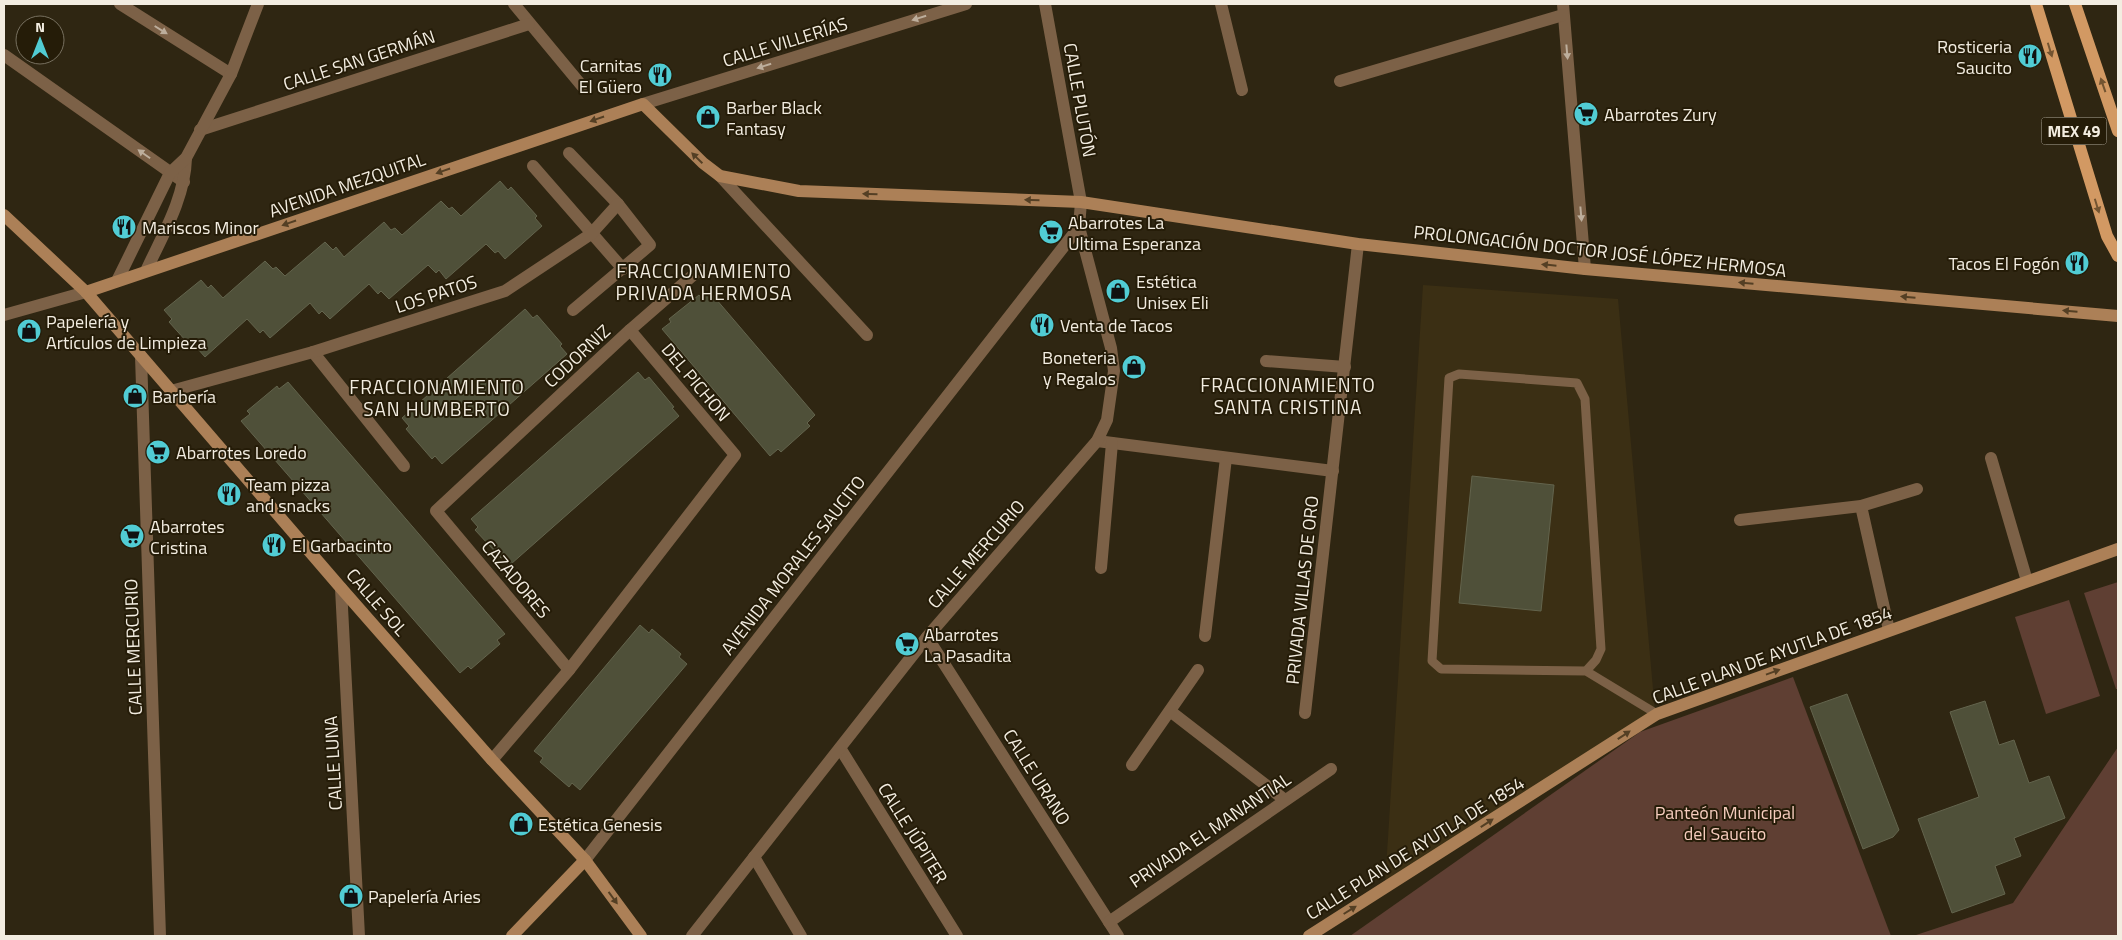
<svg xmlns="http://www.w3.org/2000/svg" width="2122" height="940" viewBox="0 0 2122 940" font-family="'Titillium Web',sans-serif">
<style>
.built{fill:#3b2f14}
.green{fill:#5f3f33}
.building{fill:#4f5039;stroke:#63644d}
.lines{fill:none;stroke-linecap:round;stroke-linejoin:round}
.service{stroke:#7c6147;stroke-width:9}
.minor{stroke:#7c6147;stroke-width:12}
.tertiary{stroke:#7c6147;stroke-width:12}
.secondary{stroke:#ac8057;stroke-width:12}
.primary{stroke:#d29963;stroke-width:12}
.oneway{fill:#bdae9c}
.oneway2{fill:#735431}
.oneway3{fill:#543f24}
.labels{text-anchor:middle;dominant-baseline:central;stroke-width:4;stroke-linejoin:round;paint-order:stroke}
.shield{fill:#251c08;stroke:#b5aea0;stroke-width:1}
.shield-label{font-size:16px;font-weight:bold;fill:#f3ede1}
.street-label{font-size:18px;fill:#f3ede1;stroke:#251c08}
.poi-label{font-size:18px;fill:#f3ede1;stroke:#251c08;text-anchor:start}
.park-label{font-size:18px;fill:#f6cdbe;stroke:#251c08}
.neighbourhood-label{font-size:19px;letter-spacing:1px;fill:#f3ede1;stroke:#251c08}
</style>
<rect width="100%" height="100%" fill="#2f2612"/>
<polygon class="built" points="1423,285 1618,299 1655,711 1385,885"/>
<g class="green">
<polygon points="2118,582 2118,689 2116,689 2084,593"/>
<polygon points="2069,600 2100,696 2046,714 2015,617"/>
<polygon points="1793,677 1891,936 1350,936 1640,732"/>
<polygon points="2118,747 2118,936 1913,936 2013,903"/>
</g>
<g class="building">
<polygon points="500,181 508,190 511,187 537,216 535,218 542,226 505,259 498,251 495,253 486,244 446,279 439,270 436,273 428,265 389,299 381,291 378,294 369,284 330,319 322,311 319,314 310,303 270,338 263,330 260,333 247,319 205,357 197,348 195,351 169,322 172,319 164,310 201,280 208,288 211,285 223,298 265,261 273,269 276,267 285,276 325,242 333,250 336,247 344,257 384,222 391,230 395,228 402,235 441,201 449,209 452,207 461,216"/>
<polygon points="710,292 815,415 807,423 810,426 781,452 778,449 770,456 662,329 671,322 669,319 699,295 702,299"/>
<polygon points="525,309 533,318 537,315 562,344 560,346 567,354 442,464 435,456 432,459 406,429 409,426 402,418"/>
<polygon points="638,372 645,380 649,377 674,407 672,408 679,416 511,564 504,556 501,558 475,530 478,527 471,519"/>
<polygon points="288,382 505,634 497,640 500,644 471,669 468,666 460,673 241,421 250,414 247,411 277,386 279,389"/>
<polygon points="1472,476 1554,485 1541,611 1459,603"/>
<polygon points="640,625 649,633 652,629 681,654 679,657 687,664 580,790 572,783 569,787 540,762 543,758 534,751"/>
<polygon points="1847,694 1899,830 1893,837 1863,849 1810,707"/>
<polygon points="1985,701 1999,745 2014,740 2029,783 2049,776 2065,818 2014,838 2021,856 1995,866 2005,894 1952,913 1918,819 1979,797 1950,712"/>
</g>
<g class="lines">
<polyline class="service" points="1586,671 1596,660 1601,649 1585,399 1577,383 1459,374 1449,378 1432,661 1441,669 1586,671 1657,714"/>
<g class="minor">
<polyline points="120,4 231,74"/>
<polyline points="514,4 582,86"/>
<polyline points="1221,4 1242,90"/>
<polyline points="1563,4 1585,269"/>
<polyline points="4,55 184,182"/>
<polyline points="1340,81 1563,15"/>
<polyline points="200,130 529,24"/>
<polyline points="569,153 618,204 650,245 573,310"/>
<polyline points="533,166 623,269"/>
<polyline points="720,176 867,335"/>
<polyline points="313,352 404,466"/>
<polyline points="141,356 160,936"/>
<polyline points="1266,361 1345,367"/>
<polyline points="171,391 313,352 505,291 591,234 618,204"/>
<polyline points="1097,441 1333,471"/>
<polyline points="1991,458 2027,581"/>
<polyline points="1861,506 1889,630"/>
<polyline points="1740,520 1861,506 1917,489"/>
<polyline points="1101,568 1112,443"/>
<polyline points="341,588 359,936"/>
<polyline points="1205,636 1226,458"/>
<polyline points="927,637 1118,936"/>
<polyline points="569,670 436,511 630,330 699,270"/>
<polyline points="1170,711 1285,800"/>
<polyline points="1305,713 1358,244"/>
<polyline points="840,748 957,936"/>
<polyline points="492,760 569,670 735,455 630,330"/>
<polyline points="1132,765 1198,670"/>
<polyline points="754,857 801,936"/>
<polyline points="1109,922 1331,769"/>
<polyline points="692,936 927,637 1097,441 1107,420 1114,371 1111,348 1079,227"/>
</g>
<g class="tertiary">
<polyline points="643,104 966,4"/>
<path d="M 146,271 C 162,236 185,198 186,158"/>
<polyline points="117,281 170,173 186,158 231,74 258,4"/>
<polyline points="4,315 86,292"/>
<polyline points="585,860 1079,227 1081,202 1045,4"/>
</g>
<g class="secondary">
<polyline points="4,215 86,292 341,588 492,760 585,860 641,936"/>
<polyline points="86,292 643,104 703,163 720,176 799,191 1081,202 1358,244 1585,269 2118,316"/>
<polyline points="512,936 585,860"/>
<polyline points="1309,936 1657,714 2118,549"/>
</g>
<g class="primary">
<polyline points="2036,4 2107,236 2118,256"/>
<polyline points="2075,4 2118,131"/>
</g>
</g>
<defs><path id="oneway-solid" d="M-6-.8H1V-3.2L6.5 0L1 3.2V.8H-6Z" transform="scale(1.25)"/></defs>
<g class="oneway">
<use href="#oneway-solid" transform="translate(919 18) rotate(163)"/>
<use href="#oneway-solid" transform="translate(161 30) rotate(32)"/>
<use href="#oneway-solid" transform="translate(1567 52) rotate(85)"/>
<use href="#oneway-solid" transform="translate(764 66) rotate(163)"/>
<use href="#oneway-solid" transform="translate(144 154) rotate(-145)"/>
<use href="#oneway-solid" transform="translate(1581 214) rotate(85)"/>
</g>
<g class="oneway2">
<use href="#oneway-solid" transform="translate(2050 50) rotate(73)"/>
<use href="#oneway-solid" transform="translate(2103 85) rotate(-109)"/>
<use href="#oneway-solid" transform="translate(2097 206) rotate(73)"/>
</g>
<g class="oneway3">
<use href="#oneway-solid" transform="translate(597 119) rotate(161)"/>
<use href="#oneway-solid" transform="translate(697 158) rotate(-136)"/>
<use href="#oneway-solid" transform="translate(443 171) rotate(161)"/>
<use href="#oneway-solid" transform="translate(870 194) rotate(-178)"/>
<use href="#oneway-solid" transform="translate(1032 200) rotate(-178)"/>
<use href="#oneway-solid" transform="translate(289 223) rotate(161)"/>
<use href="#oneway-solid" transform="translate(1549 265) rotate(-174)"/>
<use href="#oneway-solid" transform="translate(1746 283) rotate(-175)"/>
<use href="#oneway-solid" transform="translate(1908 297) rotate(-175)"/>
<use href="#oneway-solid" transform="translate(2070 311) rotate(-175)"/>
<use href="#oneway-solid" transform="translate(1773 672) rotate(-20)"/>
<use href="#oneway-solid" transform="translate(1624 735) rotate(-33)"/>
<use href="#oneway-solid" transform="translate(1487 823) rotate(-33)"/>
<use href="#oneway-solid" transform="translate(613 898) rotate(54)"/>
<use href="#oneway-solid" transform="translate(1350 910) rotate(-32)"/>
</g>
<defs>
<symbol id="restaurant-disc" viewBox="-11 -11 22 22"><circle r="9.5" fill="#51ccd4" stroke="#251c08"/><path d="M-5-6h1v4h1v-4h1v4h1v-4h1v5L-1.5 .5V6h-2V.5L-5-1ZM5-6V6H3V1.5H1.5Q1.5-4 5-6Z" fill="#111"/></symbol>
<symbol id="supermarket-disc" viewBox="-11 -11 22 22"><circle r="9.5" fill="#51ccd4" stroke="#251c08"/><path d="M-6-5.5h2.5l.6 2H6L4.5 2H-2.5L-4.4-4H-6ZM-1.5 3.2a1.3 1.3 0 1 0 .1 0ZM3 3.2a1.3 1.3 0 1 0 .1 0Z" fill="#111"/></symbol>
<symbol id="shop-disc" viewBox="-11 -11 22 22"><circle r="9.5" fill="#51ccd4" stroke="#251c08"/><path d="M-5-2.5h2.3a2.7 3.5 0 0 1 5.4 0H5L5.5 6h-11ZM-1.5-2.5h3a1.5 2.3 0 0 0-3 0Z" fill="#111"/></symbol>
</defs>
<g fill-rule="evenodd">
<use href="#restaurant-disc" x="2016" y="42" width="28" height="28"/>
<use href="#restaurant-disc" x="646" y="61" width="28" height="28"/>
<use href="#supermarket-disc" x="1572" y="100" width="28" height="28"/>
<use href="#shop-disc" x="694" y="103" width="28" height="28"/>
<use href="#restaurant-disc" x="110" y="213" width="28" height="28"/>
<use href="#supermarket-disc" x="1037" y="218" width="28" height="28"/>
<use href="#restaurant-disc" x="2063" y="249" width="28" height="28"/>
<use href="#shop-disc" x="1104" y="277" width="28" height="28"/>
<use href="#restaurant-disc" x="1028" y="311" width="28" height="28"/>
<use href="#shop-disc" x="15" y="317" width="28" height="28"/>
<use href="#shop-disc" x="1120" y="353" width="28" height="28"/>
<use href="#shop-disc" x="121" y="382" width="28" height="28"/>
<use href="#supermarket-disc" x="144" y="438" width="28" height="28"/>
<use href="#restaurant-disc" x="215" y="480" width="28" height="28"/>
<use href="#supermarket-disc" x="118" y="522" width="28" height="28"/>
<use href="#restaurant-disc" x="260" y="531" width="28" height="28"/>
<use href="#supermarket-disc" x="893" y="630" width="28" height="28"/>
<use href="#shop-disc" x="507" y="810" width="28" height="28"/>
<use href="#shop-disc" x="337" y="882" width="28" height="28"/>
</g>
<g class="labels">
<rect class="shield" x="2041.5" y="117.5" width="65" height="27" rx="4"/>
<g class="shield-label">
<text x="2074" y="131">MEX 49</text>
</g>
<g class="street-label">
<text transform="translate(785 42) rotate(-17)">CALLE VILLERÍAS</text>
<text transform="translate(359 60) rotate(-18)">CALLE SAN GERMÁN</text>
<text transform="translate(1080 100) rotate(80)">CALLE PLUTÓN</text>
<text transform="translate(347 185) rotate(-19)">AVENIDA MEZQUITAL</text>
<text transform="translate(1600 251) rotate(6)">PROLONGACIÓN DOCTOR JOSÉ LÓPEZ HERMOSA</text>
<text transform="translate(436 294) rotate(-18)">LOS PATOS</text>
<text transform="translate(577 356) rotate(-43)">CODORNIZ</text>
<text transform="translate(696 382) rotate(50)">DEL PICHON</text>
<text transform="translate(976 554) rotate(-49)">CALLE MERCURIO</text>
<text transform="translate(793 565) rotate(-52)">AVENIDA MORALES SAUCITO</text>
<text transform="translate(516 579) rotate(50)">CAZADORES</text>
<text transform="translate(1302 590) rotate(-84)">PRIVADA VILLAS DE ORO</text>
<text transform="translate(377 602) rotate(49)">CALLE SOL</text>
<text transform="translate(133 647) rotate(-92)">CALLE MERCURIO</text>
<text transform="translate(1772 655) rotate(-20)">CALLE PLAN DE AYUTLA DE 1854</text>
<text transform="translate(333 763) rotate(-93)">CALLE LUNA</text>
<text transform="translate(1037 777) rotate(58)">CALLE URANO</text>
<text transform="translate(1210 830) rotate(-34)">PRIVADA EL MANANTIAL</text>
<text transform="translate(913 833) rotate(58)">CALLE JÚPITER</text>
<text transform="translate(1415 848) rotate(-32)">CALLE PLAN DE AYUTLA DE 1854</text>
</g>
<g class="poi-label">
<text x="2012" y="46" text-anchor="end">Rosticeria<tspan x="2012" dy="21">Saucito</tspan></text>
<text x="642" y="65" text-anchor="end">Carnitas<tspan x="642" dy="21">El Güero</tspan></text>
<text x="726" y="107">Barber Black<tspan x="726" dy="21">Fantasy</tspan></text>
<text x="1604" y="114">Abarrotes Zury</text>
<text x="1068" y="222">Abarrotes La<tspan x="1068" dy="21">Ultima Esperanza</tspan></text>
<text x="142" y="227">Mariscos Minor</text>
<text x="2060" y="263" text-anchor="end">Tacos El Fogón</text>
<text x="1136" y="281">Estética<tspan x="1136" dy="21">Unisex Eli</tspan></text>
<text x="46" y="321">Papelería y<tspan x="46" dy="21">Artículos de Limpieza</tspan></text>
<text x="1060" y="325">Venta de Tacos</text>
<text x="1116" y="357" text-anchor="end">Boneteria<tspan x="1116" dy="21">y Regalos</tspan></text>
<text x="152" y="396">Barbería</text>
<text x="176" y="452">Abarrotes Loredo</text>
<text x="246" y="484">Team pizza<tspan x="246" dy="21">and snacks</tspan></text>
<text x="150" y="526">Abarrotes<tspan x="150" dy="21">Cristina</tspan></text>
<text x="292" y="545">El Garbacinto</text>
<text x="924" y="634">Abarrotes<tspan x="924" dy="21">La Pasadita</tspan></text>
<text x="538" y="824">Estética Genesis</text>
<text x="368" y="896">Papelería Aries</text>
</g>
<g class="park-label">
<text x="1725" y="812">Panteón Municipal<tspan x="1725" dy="21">del Saucito</tspan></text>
</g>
<g class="neighbourhood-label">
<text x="704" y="270">FRACCIONAMIENTO<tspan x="704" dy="22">PRIVADA HERMOSA</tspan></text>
<text x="1288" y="384">FRACCIONAMIENTO<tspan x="1288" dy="22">SANTA CRISTINA</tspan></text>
<text x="437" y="386">FRACCIONAMIENTO<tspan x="437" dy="22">SAN HUMBERTO</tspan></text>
</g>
</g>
<rect width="2122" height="940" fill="none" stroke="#f3ede1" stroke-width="10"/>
<g transform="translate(40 40)"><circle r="24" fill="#251c08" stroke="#77705f"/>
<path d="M0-4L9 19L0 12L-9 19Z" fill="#51ccd4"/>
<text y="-8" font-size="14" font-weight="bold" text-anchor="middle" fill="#f3ede1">N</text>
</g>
</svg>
